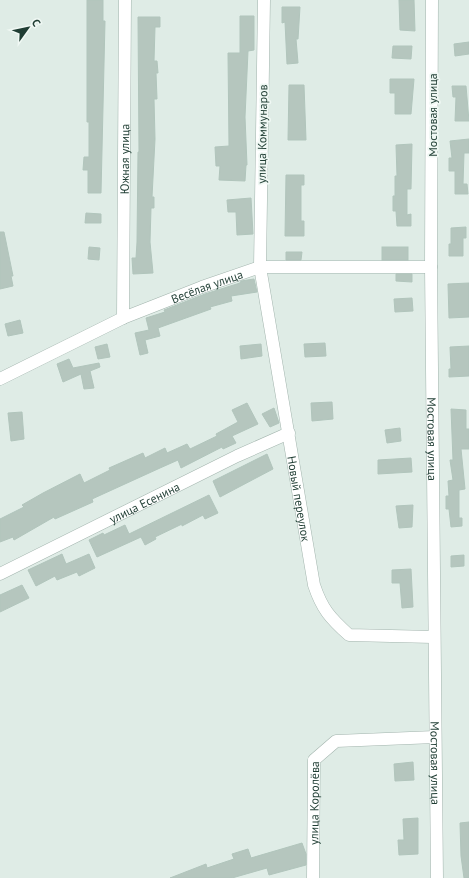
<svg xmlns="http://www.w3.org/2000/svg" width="469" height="878" viewBox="0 0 469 878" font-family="'PT Sans',sans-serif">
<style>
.building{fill:#b5c6be;stroke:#b1c5bc}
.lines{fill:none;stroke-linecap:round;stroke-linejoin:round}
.minor-casing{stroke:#a2b4ad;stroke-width:13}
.minor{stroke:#fff;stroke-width:12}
.labels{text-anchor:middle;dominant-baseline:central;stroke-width:3.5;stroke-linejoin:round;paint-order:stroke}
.street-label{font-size:12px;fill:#1f3d33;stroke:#f0f8f4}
</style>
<rect width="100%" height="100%" fill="#dfece6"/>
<g class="building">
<polygon points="87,0 103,0 103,21 105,21 101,193 88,193 88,170 83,170 84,157 89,157 89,122 87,122"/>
<polygon points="399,0 414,0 415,31 400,30"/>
<polygon points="282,7 300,7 298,39 296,39 298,63 287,64 285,22 282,23"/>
<polygon points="240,16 254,16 254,50 248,51 245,117 247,165 246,165 245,181 219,180 220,166 216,166 215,147 229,146 228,53 240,53"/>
<polygon points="138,17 160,17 160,27 155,27 154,61 157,61 158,73 156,73 157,99 154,99 155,139 152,197 154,197 154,208 151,208 150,242 153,273 133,274 132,258 136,258 137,242 138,152 139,152"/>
<polygon points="469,42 469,54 455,56 454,44"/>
<polygon points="393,46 412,46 411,59 392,58"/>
<polygon points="390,79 414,79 411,114 395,114 395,93 390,93"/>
<polygon points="289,85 304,85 306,140 288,140"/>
<polygon points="452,86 466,86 469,121 455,121 456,97 453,97"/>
<polygon points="469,139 469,153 464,153 463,184 467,184 468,194 455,194 455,171 449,171 449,158 452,158 450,141"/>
<polygon points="412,144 411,189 407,189 407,215 411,214 411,226 397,226 396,211 393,211 393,196 395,196 395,176 397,176 396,145"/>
<polygon points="286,175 304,175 304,185 301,185 301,221 304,221 304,236 285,236"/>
<polygon points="251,198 253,234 237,235 236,212 228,212 227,200"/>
<polygon points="86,213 101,214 101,223 85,223"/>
<polygon points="466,227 466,238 463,238 463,256 449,256 449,244 451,244 451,228"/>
<polygon points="0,232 4,232 13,276 11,276 13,286 0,289"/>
<polygon points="89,247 100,248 99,260 88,259"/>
<rect x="382" y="247" width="26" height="13"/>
<polygon points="286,252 302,252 301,260 286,260"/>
<polygon points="396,274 412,274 412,282 396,281"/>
<polygon points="254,279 257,292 231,296 232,301 210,307 211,309 158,328 160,336 145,340 148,353 140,355 135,333 149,330 146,318 165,312 164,310 205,294 240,283 241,281"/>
<polygon points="469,283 469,317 449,318 448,284"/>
<polygon points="412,298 413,311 395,312 394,299"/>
<polygon points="20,320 23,333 8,336 5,324"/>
<polygon points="325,343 326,356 305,357 304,344"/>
<polygon points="107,344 110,357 98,359 95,347"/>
<polygon points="261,344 262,356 241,359 240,346"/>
<polygon points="469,346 469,376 449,377 449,369 451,369 450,347"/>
<polygon points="69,359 73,368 99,363 100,367 90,371 94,388 84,389 81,374 63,382 57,364"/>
<polygon points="332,402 333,419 312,421 311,403"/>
<polygon points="247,403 258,424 232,436 236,443 223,449 222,447 181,468 178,460 160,468 92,499 93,502 55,519 54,517 14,540 13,537 0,542 0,519 24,507 22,505 43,493 80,474 84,483 110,470 109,468 143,453 145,458 165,448 167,453 187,444 190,449 217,436 216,434 238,422 232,410"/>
<polygon points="274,408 279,423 270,427 262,414"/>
<polygon points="451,409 466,410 466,429 469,429 469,449 461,449 465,489 459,490 459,518 462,518 462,526 451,527 449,509 446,509 446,496 449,496 448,481 453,480 450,460 453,460"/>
<polygon points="22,412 24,439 11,441 8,413"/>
<polygon points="400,428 401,441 387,443 385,430"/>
<polygon points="267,454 273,469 220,497 213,481"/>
<polygon points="411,458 412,472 378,474 378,460"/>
<polygon points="209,495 218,513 205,519 203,515 182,526 182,524 155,537 156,539 145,545 141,537 97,557 89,540 103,533 104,535 125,525 129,534"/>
<polygon points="413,505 412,527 399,528 396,506"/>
<polygon points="62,554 66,564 89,554 95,568 79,576 77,572 57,580 55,576 36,586 28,570"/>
<polygon points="464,555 464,566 451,567 451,556"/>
<polygon points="411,569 413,607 402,608 400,583 392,583 392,570"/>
<polygon points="22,585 29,598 0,612 0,595"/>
<polygon points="413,762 414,780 395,781 394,764"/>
<polygon points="418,818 418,854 399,855 398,840 404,840 403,819"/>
<polygon points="469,822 469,878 464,878 461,856 460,823"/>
<polygon points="302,843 306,854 306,865 269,875 267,868 232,878 170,878 206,864 207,868 234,859 232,854 248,849 251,858"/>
</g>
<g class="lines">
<defs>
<g id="minor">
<path id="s1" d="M 264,0 L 260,267 L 314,585 C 322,609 330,618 349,635 L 433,637"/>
<path id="s2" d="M 432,0 L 431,267 L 437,878"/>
<path id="s3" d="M 123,318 L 125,0"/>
<path id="s4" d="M 0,379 L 123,318 L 202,287 L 260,267 L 431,267"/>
<path id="s5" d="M 0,574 L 237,456 L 289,433"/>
<path id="s6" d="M 313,878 L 314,760 L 336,741 L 435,737"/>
</g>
</defs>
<use href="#minor" class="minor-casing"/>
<use href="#minor" class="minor"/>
</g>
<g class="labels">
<g class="street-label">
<text transform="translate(432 115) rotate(-90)">Мостовая улица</text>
<text transform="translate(262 134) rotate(-89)">улица Коммунаров</text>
<text stroke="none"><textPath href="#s3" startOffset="159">Южная улица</textPath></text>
<text stroke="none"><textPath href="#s4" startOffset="227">Весёлая улица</textPath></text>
<text stroke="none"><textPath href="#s2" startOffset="439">Мостовая улица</textPath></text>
<text stroke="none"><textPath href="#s1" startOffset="502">Новый переулок</textPath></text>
<text stroke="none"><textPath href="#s5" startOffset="161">улица Есенина</textPath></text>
<text stroke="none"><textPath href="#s2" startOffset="763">Мостовая улица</textPath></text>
<text stroke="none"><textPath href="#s6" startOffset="75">улица Королёва</textPath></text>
</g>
</g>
<g transform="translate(28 28) rotate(57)" stroke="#f0f8f4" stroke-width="3" paint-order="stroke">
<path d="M0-3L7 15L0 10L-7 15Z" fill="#1f3d33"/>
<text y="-6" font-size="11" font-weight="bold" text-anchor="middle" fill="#1f3d33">С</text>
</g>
</svg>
